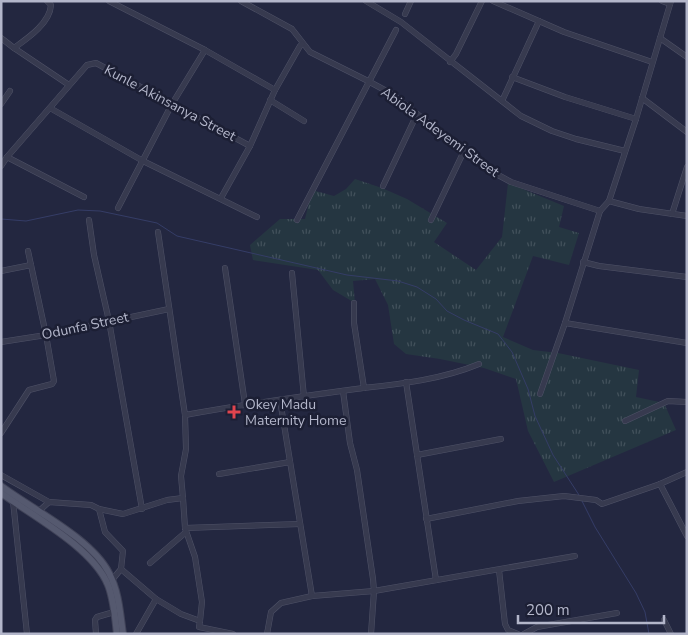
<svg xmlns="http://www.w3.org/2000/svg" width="688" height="635" viewBox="0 0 688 635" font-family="'Nunito Sans',sans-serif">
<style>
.grass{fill:url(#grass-tufts)}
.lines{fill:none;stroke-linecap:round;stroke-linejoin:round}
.stream{stroke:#353d67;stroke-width:1}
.minor-casing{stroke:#4f5267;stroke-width:6}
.major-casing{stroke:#404358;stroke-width:8}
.minor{stroke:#373a4f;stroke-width:5}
.major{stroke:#55596f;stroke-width:6}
.health-dot{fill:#e0444e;stroke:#1c1f34;stroke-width:2}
.labels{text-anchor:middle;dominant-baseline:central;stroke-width:5;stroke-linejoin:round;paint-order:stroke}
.street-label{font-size:14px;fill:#b3b6ca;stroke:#1c1f34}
.poi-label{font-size:14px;fill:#b3b6ca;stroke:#1c1f34;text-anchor:start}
</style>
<defs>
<pattern id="grass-tufts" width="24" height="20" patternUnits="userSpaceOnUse" patternTransform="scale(1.25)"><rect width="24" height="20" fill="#253641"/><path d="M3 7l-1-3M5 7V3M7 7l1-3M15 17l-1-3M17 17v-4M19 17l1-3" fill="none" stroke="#42515b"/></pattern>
</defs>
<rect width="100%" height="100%" fill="#232740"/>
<polygon class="grass" points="355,179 382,188 407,199 447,223 434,242 476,270 502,237 508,183 564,206 559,227 579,233 569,265 533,256 503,337 533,350 558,353 639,370 636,397 664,403 676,430 554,482 528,431 516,379 484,368 440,359 406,354 394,344 388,305 375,279 353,281 355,303 333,290 318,270 253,260 250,245 280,219 305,219 312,190 334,196 346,189"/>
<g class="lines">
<g class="stream">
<polyline points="1,219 26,221 78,210 100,211 157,223 177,236 347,275 398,281 417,287 436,299 447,311 464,320 498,334 512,352 528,389 535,416 553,455 579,495"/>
<polyline points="581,499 595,527 636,593 645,612 649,634"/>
</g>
<defs>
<g id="minor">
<polyline points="109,1 205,50 275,90"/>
<polyline points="241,1 292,29 310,52 368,81 392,94 487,169 511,182 600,211"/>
<polyline points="366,1 401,22 521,116 552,131 576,139 625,151"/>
<polyline points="493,1 564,32 652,62"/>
<polyline points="662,1 670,4"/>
<polyline points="405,14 411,1"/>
<polyline points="1,38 14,48 69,85"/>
<polyline points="660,38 687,57"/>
<path d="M 14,48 C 28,38 50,23 51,5 L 47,1"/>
<polyline points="450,62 456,54 482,1"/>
<polyline points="512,77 565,97 636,119"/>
<polyline points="642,98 687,132"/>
<polyline points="270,100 304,121"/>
<polyline points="502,101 539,21"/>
<polyline points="1,104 10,91"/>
<polyline points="50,108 143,161 257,217"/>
<polyline points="7,157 84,197"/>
<polyline points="1,166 7,157 87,65 96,63 250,146"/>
<polyline points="383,186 417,114"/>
<polyline points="221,198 250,146 275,90 300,46 302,44"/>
<polyline points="609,201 639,209 687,216"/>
<polyline points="118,208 172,104 205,50"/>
<polyline points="672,214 687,167"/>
<polyline points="89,220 94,255 109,321 142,509"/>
<polyline points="297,220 396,30"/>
<polyline points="431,220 464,151"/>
<polyline points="583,262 599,266 687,277"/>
<polyline points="225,268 245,404"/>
<polyline points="1,271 31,265"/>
<polyline points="292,273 304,397"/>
<polyline points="354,303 354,323 364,388"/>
<polyline points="565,323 687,343"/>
<polyline points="1,342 46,335 169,309"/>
<polyline points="406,382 436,580"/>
<polyline points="343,391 350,443 357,470 373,579 374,591 371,634"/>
<polyline points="540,394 565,323 600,211 609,201 636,119 671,1"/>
<polyline points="280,400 312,596"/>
<path d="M 185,415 C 244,404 304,396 363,388 C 402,384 443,379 479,364"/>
<polyline points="625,421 668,401 687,402"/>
<polyline points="1,433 29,390 52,384 54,381 46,335 28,251"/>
<polyline points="417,455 501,439"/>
<polyline points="219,474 290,462"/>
<polyline points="1,475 49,502"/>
<polyline points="660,484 687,536"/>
<polyline points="183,498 185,528 195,557 202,602 200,621"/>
<polyline points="13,501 27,634"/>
<polyline points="99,509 105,532 123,551 121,569 112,580"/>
<polyline points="39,511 49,502 91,505 99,509 123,514 167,500 183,498 181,476 186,449 185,415 158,232"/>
<polyline points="426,519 518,501 564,496 596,500 602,504 660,484 687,472"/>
<polyline points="185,528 300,524"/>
<polyline points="150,563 186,532"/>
<polyline points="121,569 156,599 181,614 200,621 199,627 233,634"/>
<polyline points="499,570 505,624 508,630 518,634"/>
<polyline points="664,620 671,634"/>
<polyline points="96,634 95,620 97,617 114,612"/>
<polyline points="136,634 156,599"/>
<polyline points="267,634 271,612 281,603 312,596 374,591 575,556"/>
<polyline points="524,634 537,627 617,613"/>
</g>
<g id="major">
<path d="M 1,486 C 33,510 91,538 109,573 C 119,592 120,613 123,634"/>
<path d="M 1,493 C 33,516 93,548 108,585 C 114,600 115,618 117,634"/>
</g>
</defs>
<use href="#minor" class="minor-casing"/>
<use href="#major" class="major-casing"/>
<use href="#minor" class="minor"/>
<use href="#major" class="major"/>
</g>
<path class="health-dot" d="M231.5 404.5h5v5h5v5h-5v5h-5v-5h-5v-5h5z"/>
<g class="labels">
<g class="street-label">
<text transform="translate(170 103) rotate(28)">Kunle Akinsanya Street</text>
<text transform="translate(440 132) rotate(36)">Abiola Adeyemi Street</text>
<text transform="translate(85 326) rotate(-12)">Odunfa Street</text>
</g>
<g class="poi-label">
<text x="245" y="404">Okey Madu<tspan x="245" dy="16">Maternity Home</tspan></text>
</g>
</g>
<rect width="688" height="635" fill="none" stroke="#b3b6ca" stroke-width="5"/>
<path d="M518 615v8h146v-8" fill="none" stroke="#b3b6ca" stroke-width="2.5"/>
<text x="526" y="615" font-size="15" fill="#b3b6ca" stroke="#1c1f34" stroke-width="4" paint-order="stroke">200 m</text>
</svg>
